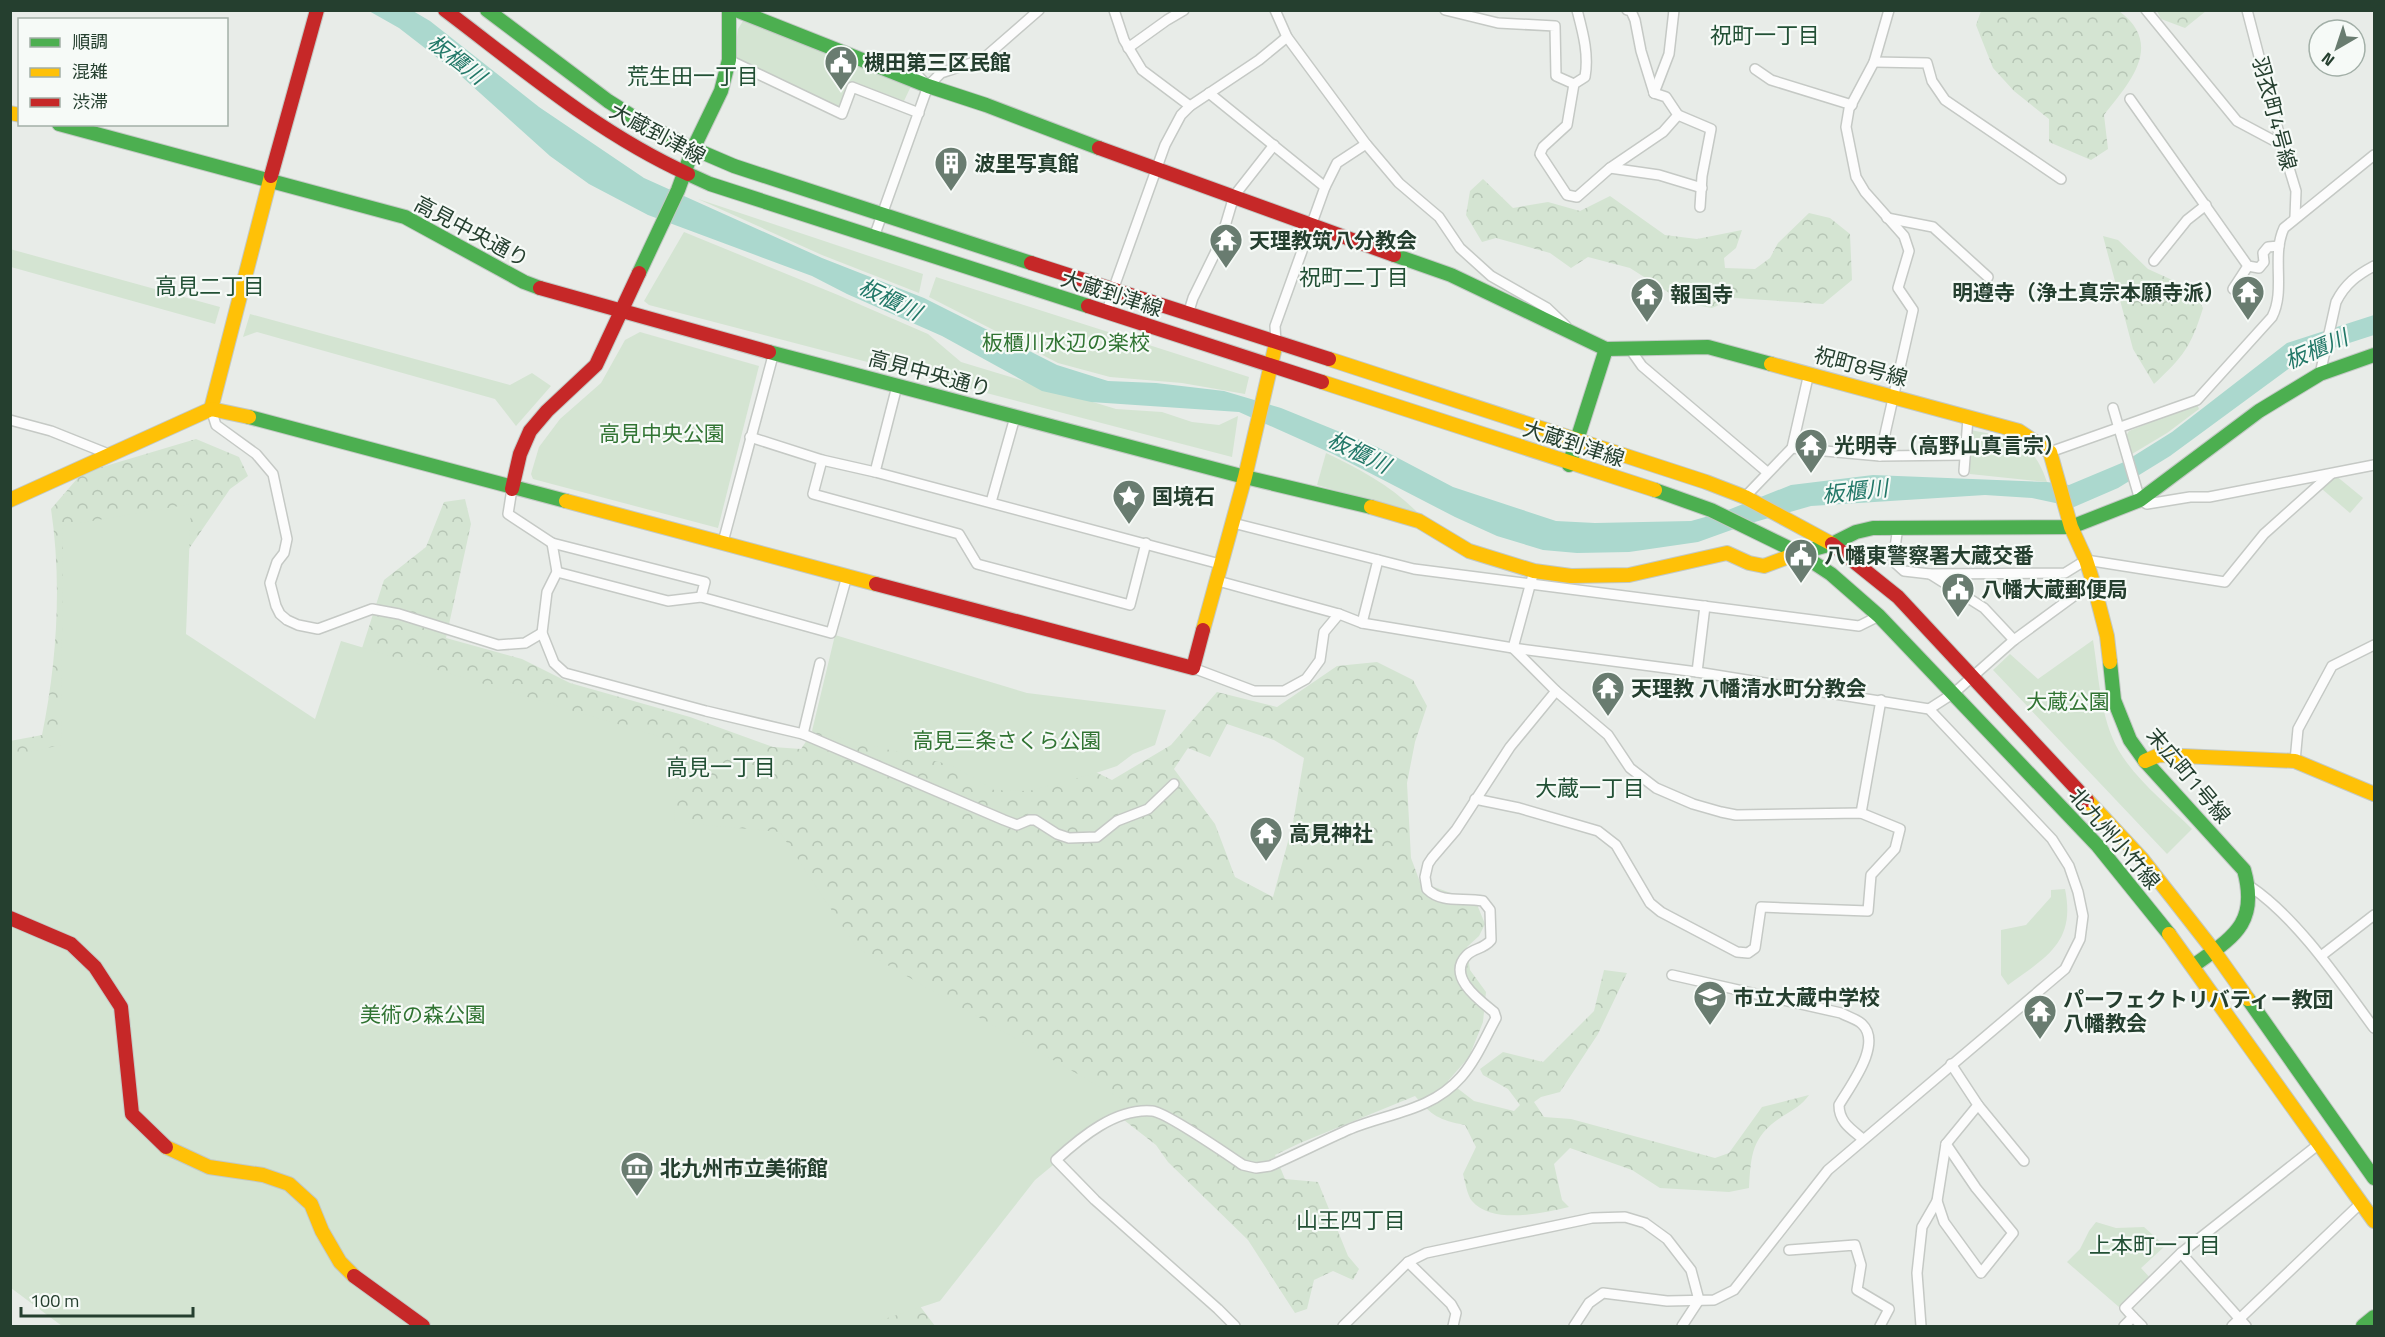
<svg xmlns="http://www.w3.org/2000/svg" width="2385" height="1337" viewBox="0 0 2385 1337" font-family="'Titillium Web','Noto Sans JP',sans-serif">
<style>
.forest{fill:url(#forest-crowns);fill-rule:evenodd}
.park{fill:#d4e4d2}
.water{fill:#abd8ce}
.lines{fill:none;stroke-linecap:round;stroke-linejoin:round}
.street-casing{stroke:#c5c9c5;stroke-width:12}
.fast-casing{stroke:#c3c9c5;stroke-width:16}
.slow-casing{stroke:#c3c9c5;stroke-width:16}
.jam-casing{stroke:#c3c9c5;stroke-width:16}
.street{stroke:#fcfcfc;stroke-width:9}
.fast{stroke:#4caf50;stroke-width:14}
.slow{stroke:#ffc107;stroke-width:14}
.jam{stroke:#c62828;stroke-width:14}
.labels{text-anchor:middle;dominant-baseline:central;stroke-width:4.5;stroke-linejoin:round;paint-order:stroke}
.poi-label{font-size:21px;font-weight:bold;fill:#253f2f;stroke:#f6faf7;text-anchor:start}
.street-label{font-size:21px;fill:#253f2f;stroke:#f6faf7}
.park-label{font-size:21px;fill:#317433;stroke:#f6faf7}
.neighbourhood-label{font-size:22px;fill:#225035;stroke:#f6faf7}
.water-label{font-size:22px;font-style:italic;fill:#227868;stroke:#f6faf7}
</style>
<defs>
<pattern id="forest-crowns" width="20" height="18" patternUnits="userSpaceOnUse" patternTransform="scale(1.5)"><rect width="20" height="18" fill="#d4e4d2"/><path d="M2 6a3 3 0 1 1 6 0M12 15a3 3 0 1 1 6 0" fill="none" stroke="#b6c5b5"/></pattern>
</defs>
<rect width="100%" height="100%" fill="#e8ece8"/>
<g class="forest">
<path d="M 1981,11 L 2119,11 C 2165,45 2129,83 2104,115 L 2108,149 L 2091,160 L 2049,142 L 2049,119 L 2014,91 L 1993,68 L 1976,25 Z"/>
<polygon points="2157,11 2206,11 2185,28 2161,19"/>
<polygon points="1483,179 1513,208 1548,202 1580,211 1610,196 1665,235 1697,239 1742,230 1736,248 1724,258 1725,268 1755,269 1770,258 1778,243 1809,213 1830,218 1850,234 1852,280 1823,304 1735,298 1712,308 1685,303 1630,268 1588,257 1571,268 1550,253 1496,238 1482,242 1466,215 1470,191"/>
<path d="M 2103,236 L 2118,240 L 2148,269 L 2192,289 L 2203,308 C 2191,347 2183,357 2154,384 L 2133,349 Z"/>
<path d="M 196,439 L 239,457 L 248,476 L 230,489 L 184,556 L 167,617 L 192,652 L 306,733 L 345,701 L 384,580 L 426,547 L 444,502 L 465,499 L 471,524 L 446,638 L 522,659 L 570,683 L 690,717 L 773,747 L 801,749 L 835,698 L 1023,737 L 1112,780 L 1171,745 L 1217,692 L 1277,707 L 1337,666 L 1377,662 L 1413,680 L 1427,706 L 1415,742 L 1407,783 L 1411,858 L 1420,882 L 1476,902 L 1485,924 L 1479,936 L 1467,947 L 1470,970 L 1486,992 L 1483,1022 L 1469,1057 L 1448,1081 L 1474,1101 L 1514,1111 L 1520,1105 L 1508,1089 L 1483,1075 L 1480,1069 L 1503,1052 L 1543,1062 L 1594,1011 L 1604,970 L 1627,973 L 1598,1034 L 1560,1092 L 1541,1097 L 1534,1102 L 1544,1117 L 1571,1119 L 1715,1158 L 1729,1153 L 1762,1107 L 1809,1095 C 1802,1105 1793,1110 1783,1116 C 1752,1136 1751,1153 1749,1188 L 1729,1192 L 1660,1188 L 1632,1170 L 1570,1148 L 1554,1164 L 1562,1200 L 1569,1207 C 1544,1213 1492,1225 1472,1201 C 1467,1195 1465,1181 1463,1174 L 1476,1147 L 1465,1125 C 1439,1120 1432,1116 1415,1096 L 1300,1143 L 1275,1155 L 1285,1179 L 1318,1182 L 1348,1256 L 1359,1269 L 1353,1280 L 1333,1271 L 1314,1280 L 1307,1309 L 1295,1313 L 1248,1240 L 1168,1162 L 1156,1145 L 1106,1106 L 910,1293 L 935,1326 L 789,1326 L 11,1253 L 10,741 L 42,735 C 57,663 62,582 51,509 L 82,473 ZM 1227,724 L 1274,740 L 1304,758 L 1293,823 L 1273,897 L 1235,877 L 1215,824 L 1174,769 L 1188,748 L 1210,757 Z"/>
</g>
<g class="park">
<polygon points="743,21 912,84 904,101 851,81 840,110 734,60 738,29"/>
<polygon points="698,199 923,274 919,293 822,255"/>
<polygon points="684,232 838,295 928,334 961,362 1116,409 1162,412 1192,422 1219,425 1238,416 1232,457 649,305 644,301"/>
<polygon points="10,249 220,307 215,324 11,267"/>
<polygon points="936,277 1249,377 1245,394 1182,383 1110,377 1058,363 929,297"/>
<polygon points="250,314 510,385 532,373 551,386 516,426 495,399 257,332 243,337"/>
<polygon points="640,332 759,366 718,528 533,479 531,474 539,447 560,419 601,383 625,340"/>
<polygon points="2197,404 2199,409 2167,433 2132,454 2126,436 2129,431"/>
<path d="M 1970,430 C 2011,438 2032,438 2047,482 L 1970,474 Z"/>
<path d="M 1326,453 C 1360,469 1393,487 1420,515 L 1317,485 Z"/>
<polygon points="2335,475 2363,498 2350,513 2322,489"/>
<polygon points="191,504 186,634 315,719 341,641 680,743 674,822 780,832 856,947 1128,1103 1035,1180 940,1301 863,1326 62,1326 11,1288 10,756 61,745 63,526"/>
<polygon points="835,635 1027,693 1166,710 1155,745 1133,754 1117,766 1096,773 1029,791 994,790 951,765 812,731"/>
<path d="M 2093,640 C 2099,677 2100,718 2119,751 C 2137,781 2168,805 2192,829 L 2167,854 L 1993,670 L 2010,654 L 2038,679 Z"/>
<path d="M 2065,889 C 2076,943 2046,957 2008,985 L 2001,975 L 2001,930 L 2026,925 L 2051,897 L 2051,890 Z"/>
<polygon points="2096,1222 2116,1228 2144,1227 2165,1246 2141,1268 2152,1280 2119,1307 2067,1262 2080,1249 2089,1231"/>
</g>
<polygon class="water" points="369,11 413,11 430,21 539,107 644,178 822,258 924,298 1057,365 1108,381 1156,383 1224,391 1281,408 1377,447 1453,487 1556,521 1595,523 1691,521 1723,512 1791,485 1873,475 2047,482 2069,485 2124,462 2172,432 2287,343 2374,315 2374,335 2312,355 2291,367 2170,456 2118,488 2074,507 2032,498 1985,495 1811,506 1748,524 1698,542 1629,552 1577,553 1543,550 1497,536 1455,517 1333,454 1239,412 1091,402 1042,391 942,336 847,294 812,276 648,215 589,184 550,156 461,76 399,28"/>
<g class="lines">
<defs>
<g id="street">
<polyline points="1114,10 1124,40 1142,70 1190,106"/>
<polyline points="1275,10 1287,37 1366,144 1399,183 1439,217 1460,248 1491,276 1547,308 1566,326"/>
<polyline points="1445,10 1498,23 1555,26 1556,76 1574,84"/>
<path d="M 1577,10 C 1583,33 1589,54 1585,77 L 1574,84 L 1567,125 L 1543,147 L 1540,154 L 1567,195 L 1577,197 L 1610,168 L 1663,132 L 1678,115 L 1666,97 L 1654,93"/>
<polyline points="1627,10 1631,11 1635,20 1641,51 1654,93"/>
<polyline points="2146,10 2237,121 2282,145"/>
<polyline points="2247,10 2282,145 2296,191 2295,217"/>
<polyline points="1128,48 1167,20 1184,10"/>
<polyline points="729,60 842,114 852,87 919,113"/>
<polyline points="1874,62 1927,63 1932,81 1945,100 2061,179"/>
<polyline points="910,67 924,82"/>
<polyline points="1755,69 1771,80 1852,105"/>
<polyline points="1209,93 1325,187"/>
<polyline points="1654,93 1669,54 1674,10"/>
<polyline points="2130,99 2248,266 2259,268 2264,262 2263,253 2268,247 2279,246"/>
<polyline points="1678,115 1711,129 1702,176 1700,207"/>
<polyline points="1610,168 1659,175 1702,188"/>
<polyline points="1887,218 1933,227 1988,277"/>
<polyline points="874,237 928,86 941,73 983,59 1039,10"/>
<polyline points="2154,261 2187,220 2206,205"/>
<polyline points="2233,289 2248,266"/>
<polyline points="1107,313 1113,290 1165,145 1181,115 1190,106 1259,60 1287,37"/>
<polyline points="1188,314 1193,298 1220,243 1234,196 1274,145"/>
<polyline points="1276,343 1275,326 1325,187 1337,163 1366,144"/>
<polyline points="1630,349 1642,366 1767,472"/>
<path d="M 2320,374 L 2336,302 C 2345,284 2357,275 2374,266"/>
<polyline points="2113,408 2140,500 2147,504 2190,497 2209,497 2374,465"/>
<polyline points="211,409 216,425 256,454 273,474 287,539 284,553 277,562 270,583 276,606 280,614 287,620 298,625 318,629 372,609 399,614 498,645 525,643 542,633"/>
<polyline points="10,420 51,431 111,455"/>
<polyline points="750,437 822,460 875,472 1220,564"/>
<polyline points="1792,448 1880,456 1965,455"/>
<path d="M 2050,452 L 2197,400 L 2272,317 C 2286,290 2271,256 2284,228 L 2374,155"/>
<polyline points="1880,456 1913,310 1898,288 1909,251 1904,236 1865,192 1856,177 1846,127 1849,109 1874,62 1889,10"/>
<polyline points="822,460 813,494 959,534 977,564 1130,605 1146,543"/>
<polyline points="1964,471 1968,418"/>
<polyline points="875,472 897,386"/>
<polyline points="512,489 508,514 552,543 705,582 701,597"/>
<polyline points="1745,497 1792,448 1809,373"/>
<polyline points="991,502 1015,417"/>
<polyline points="1233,523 1414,569 1859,626 1879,616"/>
<polyline points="1898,527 1893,561 1904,571 1930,574 2065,573 2086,560 2225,582 2264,534 2331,474"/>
<polyline points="723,542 774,352"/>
<polyline points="552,543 557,572 547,592 542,633 554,663 565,673 706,711 803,734 1004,820 1017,825 1029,820 1035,820 1057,834 1069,838 1097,837 1117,821 1148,809 1174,784"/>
<polyline points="557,572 668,601 701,597 831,633 847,576"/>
<polyline points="1930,574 1984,608 2014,640"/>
<polyline points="1218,581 1339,614 1362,623 1513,648 1697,672 1929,709 2052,839 2069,866 2078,892 2083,916 2080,939 2065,969 1828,1170 1734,1290 1714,1300 1667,1301 1603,1293 1589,1303 1574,1326"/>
<polyline points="1362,623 1378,560"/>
<polyline points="1513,648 1534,571"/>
<polyline points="1193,668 1254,691 1284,691 1306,679 1312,671 1320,660 1324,632 1339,614"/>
<polyline points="1697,672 1705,606"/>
<polyline points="1929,709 1954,693 2014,640 2093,582"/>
<polyline points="803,734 820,663"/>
<polyline points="2295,761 2298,729 2332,666 2374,645"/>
<polyline points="1475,799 1519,808 1598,831 1616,845 1650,903 1661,912 1737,952 1748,953 1755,948 1761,907 1868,911 1871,875 1895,849 1900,829 1861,813 1736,815 1721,812 1693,804 1656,788 1630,768 1608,735 1556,691 1513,648"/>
<polyline points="1861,813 1881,700"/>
<path d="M 2251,887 C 2298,919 2340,982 2374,1028"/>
<polyline points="2321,956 2374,915"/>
<path d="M 1672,975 L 1841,1013 C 1848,1017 1857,1019 1862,1024 C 1883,1044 1850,1086 1839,1105 C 1839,1122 1851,1129 1863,1139"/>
<polyline points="1978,1105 2024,1161"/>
<polyline points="1937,1201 1944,1222 1981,1273 2013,1233 1976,1188 1946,1144"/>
<polyline points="1789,1250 1855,1245 1861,1265 1857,1290 1889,1309 1880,1326"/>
<polyline points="2181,1253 2246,1326"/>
<polyline points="1408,1262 1451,1304 1456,1313 1453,1326"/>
<polyline points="2133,1317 2142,1326"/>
<path d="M 1235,1326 L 1218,1309 L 1095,1200 L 1056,1160 C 1081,1137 1116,1108 1152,1111 C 1166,1112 1228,1155 1243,1165 L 1256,1168 L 1270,1166 C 1297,1154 1323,1141 1350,1129 C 1389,1113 1431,1111 1461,1077 C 1476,1060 1485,1038 1496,1018 L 1494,1012 C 1479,1000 1446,976 1467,955 C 1474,948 1484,949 1491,940 L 1490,910 L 1483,901 C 1463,897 1442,904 1427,889 L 1425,877 L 1428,864 L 1432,858 L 1456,830 L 1510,747 L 1556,691"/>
<polyline points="1343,1326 1408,1262 1426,1253 1592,1218 1625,1217 1645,1223 1667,1239 1691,1270 1699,1300"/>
<polyline points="1682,1326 1699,1300"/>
<polyline points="1921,1326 1917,1273 1922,1227 1937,1201 1946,1144 1978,1105 1951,1064"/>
<polyline points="2124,1326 2133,1317 2125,1308 2181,1253 2319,1144"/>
<polyline points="2232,1326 2361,1203"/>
</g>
<g id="fast">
<polyline points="487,10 608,101 638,120 685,145 734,166 1031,263"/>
<polyline points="736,10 928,86 986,105 1099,148"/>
<polyline points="59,124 405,217 524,282 540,288"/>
<polyline points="688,174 710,184 1088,306"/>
<polyline points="1394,255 1451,275 1606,349 1708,347 1771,364"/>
<polyline points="639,273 678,190 693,149 721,91 729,60 729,10"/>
<polyline points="769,352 1245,477 1371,507"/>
<polyline points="249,417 566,501"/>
<polyline points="1569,465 1606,349"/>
<polyline points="1655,490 1711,510 1799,553"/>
<polyline points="1799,553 1831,574 1879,616 2098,846 2169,934"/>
<polyline points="1799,553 1832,544 1856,532 1873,528 2071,527 2140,500 2259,411 2320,374 2374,355"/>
<path d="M 2110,662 L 2114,700 L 2130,740 L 2145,761 L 2244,870 C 2259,924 2233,937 2193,966"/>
<polyline points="2248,999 2374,1178"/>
<polyline points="2363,1326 2374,1317"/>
</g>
<g id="slow">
<polyline points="10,113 20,115"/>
<polyline points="1329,359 1706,482 1745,497 1832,544"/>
<polyline points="1771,364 2019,431 2050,452 2071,527 2086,560 2093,582 2107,636 2110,662"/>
<polyline points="1322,382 1655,490"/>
<polyline points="211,409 271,176"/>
<polyline points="10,500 211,409 249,417"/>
<polyline points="566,501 876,584"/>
<polyline points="1371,507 1419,521 1469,551 1534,571 1571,576 1629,575 1727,553 1749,563 1764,566 1799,553"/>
<polyline points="1203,630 1245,477 1276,343"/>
<polyline points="2145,761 2159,755 2295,761 2374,794"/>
<polyline points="2087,800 2142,859 2214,951 2248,999"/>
<polyline points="2169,934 2374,1221"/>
<polyline points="166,1147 209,1167 263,1175 289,1184 311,1204 322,1231 340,1262 354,1276"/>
</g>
<g id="jam">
<path d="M 445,10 C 523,69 598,133 688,174"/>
<polyline points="1099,148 1394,255"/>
<polyline points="271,176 317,10"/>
<polyline points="1031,263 1329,359"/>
<polyline points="540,288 769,352"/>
<polyline points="1088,306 1322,382"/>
<polyline points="512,489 520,454 530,431 547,411 596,365 639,273"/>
<polyline points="1832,544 1898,597 2087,800"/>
<polyline points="876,584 1193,668 1203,630"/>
<polyline points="10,918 71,944 95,967 121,1007 132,1114 166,1147"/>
<polyline points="354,1276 423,1326"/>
</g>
</defs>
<use href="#street" class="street-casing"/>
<use href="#fast" class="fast-casing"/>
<use href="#slow" class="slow-casing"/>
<use href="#jam" class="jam-casing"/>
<use href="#street" class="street"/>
<use href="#fast" class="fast"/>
<use href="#slow" class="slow"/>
<use href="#jam" class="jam"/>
</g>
<defs>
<symbol id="civic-pin" viewBox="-11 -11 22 30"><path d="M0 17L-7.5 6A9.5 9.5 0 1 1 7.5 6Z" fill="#697c70" stroke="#f6faf7"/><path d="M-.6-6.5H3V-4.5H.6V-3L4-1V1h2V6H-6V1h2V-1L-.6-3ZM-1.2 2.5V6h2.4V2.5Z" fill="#fff"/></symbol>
<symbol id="building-pin" viewBox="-11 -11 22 30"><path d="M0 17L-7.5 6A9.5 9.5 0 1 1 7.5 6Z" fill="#697c70" stroke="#f6faf7"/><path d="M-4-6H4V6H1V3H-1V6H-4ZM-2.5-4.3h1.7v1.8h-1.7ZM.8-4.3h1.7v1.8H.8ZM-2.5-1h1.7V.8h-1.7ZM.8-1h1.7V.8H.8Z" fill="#fff"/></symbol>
<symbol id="temple-pin" viewBox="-11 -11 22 30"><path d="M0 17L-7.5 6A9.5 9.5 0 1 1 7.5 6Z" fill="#697c70" stroke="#f6faf7"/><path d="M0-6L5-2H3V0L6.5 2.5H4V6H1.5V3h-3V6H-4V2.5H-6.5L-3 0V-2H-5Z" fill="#fff"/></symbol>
<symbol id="sight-pin" viewBox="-11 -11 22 30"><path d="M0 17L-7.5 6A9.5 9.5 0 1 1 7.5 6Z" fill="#697c70" stroke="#f6faf7"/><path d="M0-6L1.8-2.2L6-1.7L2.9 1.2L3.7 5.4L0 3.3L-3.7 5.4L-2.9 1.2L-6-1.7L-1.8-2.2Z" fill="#fff"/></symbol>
<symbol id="school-pin" viewBox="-11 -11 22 30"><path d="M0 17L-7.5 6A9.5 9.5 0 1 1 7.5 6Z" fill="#697c70" stroke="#f6faf7"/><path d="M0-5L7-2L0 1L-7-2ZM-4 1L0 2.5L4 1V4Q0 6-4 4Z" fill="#fff"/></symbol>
<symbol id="museum-pin" viewBox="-11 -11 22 30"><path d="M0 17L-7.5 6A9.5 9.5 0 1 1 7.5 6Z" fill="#697c70" stroke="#f6faf7"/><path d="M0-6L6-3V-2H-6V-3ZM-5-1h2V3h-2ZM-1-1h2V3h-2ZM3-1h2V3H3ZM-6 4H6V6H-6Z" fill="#fff"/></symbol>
</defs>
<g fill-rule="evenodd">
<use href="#civic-pin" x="822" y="43" width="38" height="52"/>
<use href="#building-pin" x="932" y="144" width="38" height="52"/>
<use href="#temple-pin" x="1207" y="221" width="38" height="52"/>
<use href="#temple-pin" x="2229" y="273" width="38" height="52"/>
<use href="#temple-pin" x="1628" y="275" width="38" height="52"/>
<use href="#temple-pin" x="1792" y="426" width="38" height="52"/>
<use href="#sight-pin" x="1110" y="477" width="38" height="52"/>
<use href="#civic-pin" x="1782" y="536" width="38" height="52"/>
<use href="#civic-pin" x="1939" y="570" width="38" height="52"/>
<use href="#temple-pin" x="1589" y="669" width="38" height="52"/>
<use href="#temple-pin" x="1247" y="814" width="38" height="52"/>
<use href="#school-pin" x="1691" y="978" width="38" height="52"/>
<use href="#temple-pin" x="2021" y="992" width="38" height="52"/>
<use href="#museum-pin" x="618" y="1149" width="38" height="52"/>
</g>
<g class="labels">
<g class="poi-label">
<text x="864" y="62">槻田第三区民館</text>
<text x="974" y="163">波里写真館</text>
<text x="1249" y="240">天理教筑八分教会</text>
<text x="2225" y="292" text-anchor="end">明遵寺（浄土真宗本願寺派）</text>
<text x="1670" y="294">報国寺</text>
<text x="1834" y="445">光明寺（高野山真言宗）</text>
<text x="1152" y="496">国境石</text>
<text x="1824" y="555">八幡東警察署大蔵交番</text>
<text x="1981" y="589">八幡大蔵郵便局</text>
<text x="1631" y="688">天理教 八幡清水町分教会</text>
<text x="1289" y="833">高見神社</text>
<text x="1733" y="997">市立大蔵中学校</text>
<text x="2063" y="999">パーフェクトリバティー教団<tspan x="2063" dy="24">八幡教会</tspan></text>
<text x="660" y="1168">北九州市立美術館</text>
</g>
<g class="street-label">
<text transform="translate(2275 113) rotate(75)">羽衣町4号線</text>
<text transform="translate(658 133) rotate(28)">大蔵到津線</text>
<text transform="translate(472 231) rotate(28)">高見中央通り</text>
<text transform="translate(1112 293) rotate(18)">大蔵到津線</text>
<text transform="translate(1861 366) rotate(15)">祝町8号線</text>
<text transform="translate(930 373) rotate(15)">高見中央通り</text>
<text transform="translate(1574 443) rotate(18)">大蔵到津線</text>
<text transform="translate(2189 775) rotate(50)">末広町1号線</text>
<text transform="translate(2115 838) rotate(49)">北九州小竹線</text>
</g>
<g class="park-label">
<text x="1066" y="342">板櫃川水辺の楽校</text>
<text x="662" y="433">高見中央公園</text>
<text x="2068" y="701">大蔵公園</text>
<text x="1007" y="740">高見三条さくら公園</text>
<text x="423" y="1014">美術の森公園</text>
</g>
<g class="neighbourhood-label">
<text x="1765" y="35">祝町一丁目</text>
<text x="693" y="76">荒生田一丁目</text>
<text x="1354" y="277">祝町二丁目</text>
<text x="210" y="286">高見二丁目</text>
<text x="721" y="767">高見一丁目</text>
<text x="1590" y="788">大蔵一丁目</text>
<text x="1351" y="1220">山王四丁目</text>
<text x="2155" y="1245">上本町一丁目</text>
</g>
<g class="water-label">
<text transform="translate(457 59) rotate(38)">板櫃川</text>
<text transform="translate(890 299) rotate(26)">板櫃川</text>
<text transform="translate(2316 349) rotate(-23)">板櫃川</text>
<text transform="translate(1359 452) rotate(26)">板櫃川</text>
<text transform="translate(1855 491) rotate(-6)">板櫃川</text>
</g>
</g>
<rect width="2385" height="1337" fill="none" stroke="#253f2f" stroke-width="24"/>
<rect x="18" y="18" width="210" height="108" fill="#f6faf7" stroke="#a2afa7" stroke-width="1.5"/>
<rect x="30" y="38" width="30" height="9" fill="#4caf50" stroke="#a2afa7" stroke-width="1.5"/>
<text x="72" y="48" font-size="18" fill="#253f2f">順調</text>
<rect x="30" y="68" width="30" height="9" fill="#ffc107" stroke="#a2afa7" stroke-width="1.5"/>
<text x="72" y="78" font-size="18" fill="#253f2f">混雑</text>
<rect x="30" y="98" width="30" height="9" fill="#c62828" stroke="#a2afa7" stroke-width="1.5"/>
<text x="72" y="108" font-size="18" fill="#253f2f">渋滞</text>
<g transform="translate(2337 48) rotate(219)"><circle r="28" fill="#f6faf7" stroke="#a2afa7" stroke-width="1.5"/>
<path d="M0-4.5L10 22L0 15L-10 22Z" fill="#697c70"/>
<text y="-9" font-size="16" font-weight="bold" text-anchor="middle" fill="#253f2f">N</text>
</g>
<path d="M21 1307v9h172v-9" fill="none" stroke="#253f2f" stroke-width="3"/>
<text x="30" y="1307" font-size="18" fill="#253f2f" stroke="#f6faf7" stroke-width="4.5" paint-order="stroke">100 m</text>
</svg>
